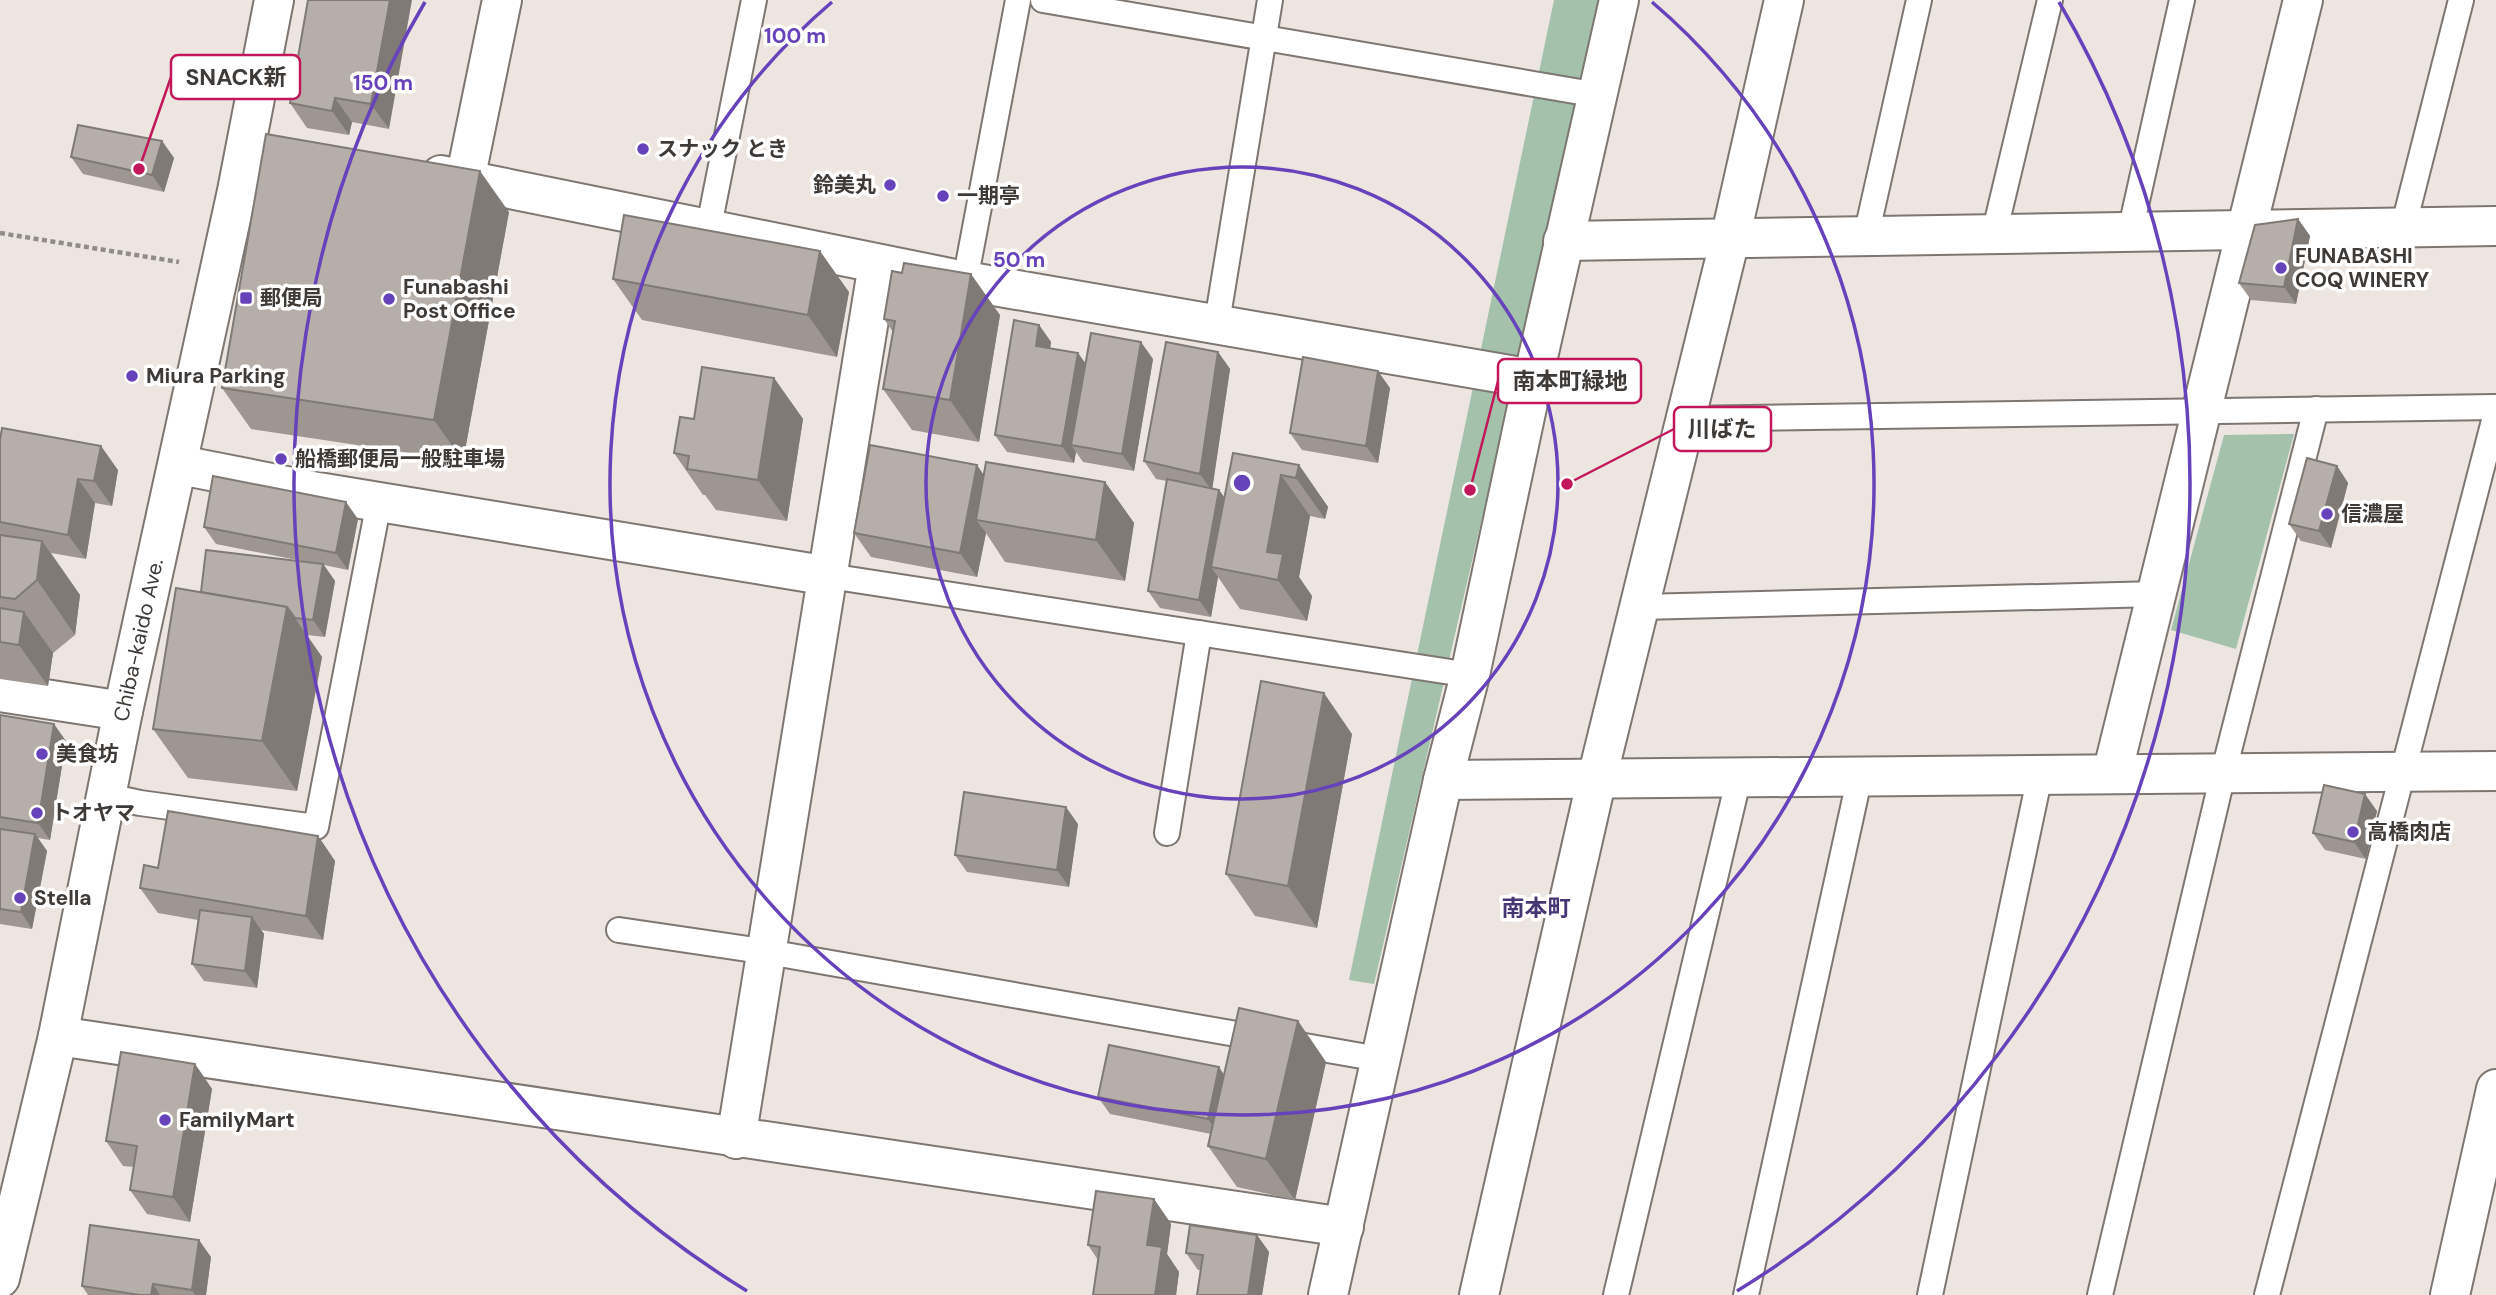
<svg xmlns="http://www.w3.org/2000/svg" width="2496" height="1295" viewBox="0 0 2496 1295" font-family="'DM Sans','Noto Sans JP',sans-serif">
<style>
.green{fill:#a3c1ab}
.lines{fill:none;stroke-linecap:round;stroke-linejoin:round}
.service-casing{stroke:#7d7671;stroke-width:28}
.minor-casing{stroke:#7d7671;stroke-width:42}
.tertiary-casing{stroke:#7d7671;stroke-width:42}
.trunk-casing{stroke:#7d7671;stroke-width:42}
.path{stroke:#918c89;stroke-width:4.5;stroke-dasharray:5 3.5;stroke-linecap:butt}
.service{stroke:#fff;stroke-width:24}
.minor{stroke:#fff;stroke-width:38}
.tertiary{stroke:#fff;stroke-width:38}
.trunk{stroke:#fff;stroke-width:38}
.wall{fill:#9d9691}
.shaded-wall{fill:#7f7a76}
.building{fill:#b6afa9;stroke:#7f7a76;stroke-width:2}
.ring{fill:none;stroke:#6642bb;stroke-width:3.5}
.poi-dot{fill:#6642bb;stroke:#fff;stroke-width:2.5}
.labels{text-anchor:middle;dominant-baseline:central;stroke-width:7;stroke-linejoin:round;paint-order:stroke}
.poi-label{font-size:21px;font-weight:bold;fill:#3d3a38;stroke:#fff;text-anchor:start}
.street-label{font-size:21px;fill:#3d3a38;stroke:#fff}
.neighbourhood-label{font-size:23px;font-weight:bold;fill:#453773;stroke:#fff}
.centre{fill:#6642bb;stroke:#fff;stroke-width:3.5}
.ring-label{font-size:21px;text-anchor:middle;font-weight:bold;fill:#6642bb;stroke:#fff;stroke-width:7;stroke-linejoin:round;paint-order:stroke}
.leader{fill:none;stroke:#c2185b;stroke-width:2.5}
.callout-dot{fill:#c2185b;stroke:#fff;stroke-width:2.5}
.callout{fill:#fff;stroke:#c2185b;stroke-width:2.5}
.callout-label{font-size:23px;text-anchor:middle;font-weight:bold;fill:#3d3a38}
</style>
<rect width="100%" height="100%" fill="#ede5e0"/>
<g class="green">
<polygon points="1554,0 1602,0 1374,984 1349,980"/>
<polygon points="2294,434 2236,649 2171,630 2224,435"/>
</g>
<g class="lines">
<defs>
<g id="service">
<polyline points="1043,0 1598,95"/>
<polyline points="2403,228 2461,0"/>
<polyline points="708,231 754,0"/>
<polyline points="2130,232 2182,0"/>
<polyline points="1994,234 2050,0"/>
<polyline points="1866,236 1919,0"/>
<polyline points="965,281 1018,0"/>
<polyline points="1217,322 1270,0"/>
<polyline points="1684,419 2496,407"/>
<polyline points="829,576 1470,675"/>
<polyline points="1640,607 2157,594"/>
<polyline points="108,796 140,803 316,827 379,502"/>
<polyline points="1167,833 1199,633"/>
<polyline points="619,930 768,952 1379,1059"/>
<polyline points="1616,1295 1739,777"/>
<polyline points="1746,1295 1860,776"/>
<polyline points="1930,1295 2040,775"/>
<polyline points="2100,1295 2223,774 2316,409"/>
<polyline points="2267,1295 2496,413"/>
</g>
<g id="minor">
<polyline points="465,180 502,0"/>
<polyline points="180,465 312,491 829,576"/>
<polyline points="0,692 123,711"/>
<polyline points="2112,774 2303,0"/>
<polyline points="1443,780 2496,771"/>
<polyline points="58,1036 1344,1227"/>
<polyline points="736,1139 878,264"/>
<polyline points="1328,1295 1443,780 1470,675 1533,379"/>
<polyline points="1479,1295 1597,778 1730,239 1784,0"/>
<polyline points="2450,1295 2496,1089"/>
</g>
<g id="tertiary">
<polyline points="441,175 965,281 1533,379 1619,0"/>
<polyline points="1563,241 2496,226"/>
</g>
<g id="trunk">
<path id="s1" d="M 0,1278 L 58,1036 L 123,711 L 237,191 L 274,0"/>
</g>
</defs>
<use href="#service" class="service-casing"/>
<use href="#minor" class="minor-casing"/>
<use href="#tertiary" class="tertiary-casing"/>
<use href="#trunk" class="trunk-casing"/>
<polyline class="path" points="0,233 179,262"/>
<use href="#service" class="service"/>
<use href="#minor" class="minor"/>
<use href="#tertiary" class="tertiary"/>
<use href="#trunk" class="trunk"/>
</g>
<g class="wall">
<polygon points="308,0 389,129 352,122 349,135 307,128 290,103"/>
<polygon points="162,141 174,158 164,192 83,174 71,157"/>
<polygon points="509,212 463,461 251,429 222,388"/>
<polygon points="2298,219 2310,236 2296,304 2251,300 2239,283"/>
<polygon points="613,279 849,292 837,357 642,320"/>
<polygon points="1000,315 979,442 912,430 883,389 893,332 884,319"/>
<polygon points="1039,325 1051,342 1050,348 1078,353 1085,363 1153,359 1134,471 1083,462 1076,452 1074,463 1007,452 995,435"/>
<polygon points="1218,352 1230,369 1212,488 1219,490 1225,498 1299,465 1328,507 1325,519 1310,516 1299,577 1312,596 1307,621 1240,609 1218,577 1211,617 1160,608 1148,591 1167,481 1156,479 1144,461"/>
<polygon points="774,378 803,419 787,521 716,510 705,495 703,495 674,453 694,419"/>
<polygon points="1390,388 1378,463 1302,450 1290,433"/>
<polygon points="0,440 118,470 112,506 95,503 86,559 51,553 80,595 75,635 53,653 48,686 0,679"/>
<polygon points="2337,466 2348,483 2331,548 2301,541 2289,524"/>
<polygon points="984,475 1105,482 1134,523 1125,581 1005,562 986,533 977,577 871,557 854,533"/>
<polygon points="358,519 348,570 324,565 335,581 325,637 307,635 322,657 297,791 188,778 153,729 201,592 307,562 216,544 204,527"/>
<polygon points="0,715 66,741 50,840 38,838 47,851 32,929 0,924"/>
<polygon points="1352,734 1317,928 1255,916 1226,874"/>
<polygon points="2377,811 2366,859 2325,850 2313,833"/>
<polygon points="1078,824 1069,887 967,872 955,855"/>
<polygon points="318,836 335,861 323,940 261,930 264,934 257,988 204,981 192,964 198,920 158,913 140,888 158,868"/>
<polygon points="1298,1021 1326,1062 1295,1200 1237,1187 1208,1146 1211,1134 1110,1114 1098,1097 1219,1067 1224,1076"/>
<polygon points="195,1064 212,1089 190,1222 147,1214 130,1190 134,1167 123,1166 106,1141"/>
<polygon points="1154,1199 1171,1224 1167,1254 1179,1272 1176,1295 1093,1295 1098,1260 1088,1245"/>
<polygon points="1257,1235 1269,1252 1262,1295 1197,1295 1201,1270 1198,1270 1186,1253"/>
<polygon points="211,1257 206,1295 88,1295 82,1286"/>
</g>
<g class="shaded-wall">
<polygon points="390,0 412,0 389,129 371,104"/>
<polygon points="335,98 352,122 349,135 332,111"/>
<polygon points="162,141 174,158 164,192 152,175"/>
<polygon points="480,171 509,212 463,461 434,420"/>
<polygon points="2298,219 2310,236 2296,304 2284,287"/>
<polygon points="820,251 849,292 837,357 808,315"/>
<polygon points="971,274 1000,315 979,442 950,400"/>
<polygon points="1039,325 1051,342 1048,363 1036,346"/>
<polygon points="1141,342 1153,359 1134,471 1122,454"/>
<polygon points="1218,352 1230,369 1212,491 1200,474"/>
<polygon points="1078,353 1090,370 1071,445 1076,452 1074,463 1062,446"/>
<polygon points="1378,371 1390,388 1378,463 1366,446"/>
<polygon points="774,378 803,419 787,521 758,480"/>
<polygon points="101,446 118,470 112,506 94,481"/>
<polygon points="977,465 994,490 976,520 986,533 977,577 960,553"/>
<polygon points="1299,465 1328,507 1325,519 1296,478"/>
<polygon points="2337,466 2348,483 2331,548 2319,531"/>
<polygon points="1281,475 1310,516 1299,577 1312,596 1307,621 1278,580 1267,552"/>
<polygon points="78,479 95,503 86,559 68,535"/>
<polygon points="1105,482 1134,523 1125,581 1096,540"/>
<polygon points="1219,490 1231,507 1211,567 1218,577 1211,617 1199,600"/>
<polygon points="346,502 358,519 348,570 336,553"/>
<polygon points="42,541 80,595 75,635 37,580"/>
<polygon points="323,564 335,581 325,637 313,620"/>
<polygon points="287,607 322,657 297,791 262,741"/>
<polygon points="24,612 53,653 48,686 19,645"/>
<polygon points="1324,693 1352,734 1317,928 1288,886"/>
<polygon points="54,724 66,741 50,840 38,823"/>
<polygon points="2365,794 2377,811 2366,859 2354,842"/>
<polygon points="1066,807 1078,824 1069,887 1057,870"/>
<polygon points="35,834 47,851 32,929 21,912"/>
<polygon points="318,836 335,861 323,940 306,916"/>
<polygon points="252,917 264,934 257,988 245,971"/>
<polygon points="1298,1021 1326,1062 1295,1200 1266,1159"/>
<polygon points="195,1064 212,1089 190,1222 173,1197"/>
<polygon points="1219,1067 1230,1084 1220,1136 1208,1119"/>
<polygon points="1154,1199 1171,1224 1167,1254 1179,1272 1176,1295 1155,1295 1147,1245"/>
<polygon points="1257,1235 1269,1252 1262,1295 1248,1295"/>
<polygon points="199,1240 211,1257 206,1295 195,1295 192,1290"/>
<polygon points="153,1284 160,1295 151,1295"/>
</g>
<g class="building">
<polygon points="308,0 390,0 371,104 335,98 332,111 290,103"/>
<polygon points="78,125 162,141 152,175 71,157"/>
<polygon points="266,134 480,171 434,420 222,388"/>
<polygon points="624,215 820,251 808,315 613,279"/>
<polygon points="2298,219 2284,287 2239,283 2255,225"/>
<polygon points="904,263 971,274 950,400 883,389 895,321 884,319 892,271 902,273"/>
<polygon points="1014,320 1039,325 1036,346 1078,353 1062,446 995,435"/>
<polygon points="1091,333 1141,342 1122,454 1071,445"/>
<polygon points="1166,342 1218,352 1200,474 1144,461"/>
<polygon points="1303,357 1378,371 1366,446 1290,433"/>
<polygon points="702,367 774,378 758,480 687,469 689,456 674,453 680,417 694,419"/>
<polygon points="2,428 101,446 94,481 78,479 68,535 0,522 0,440"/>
<polygon points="870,445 977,465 960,553 854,533"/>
<polygon points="1233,453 1299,465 1296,478 1281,475 1267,552 1283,554 1278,580 1211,567"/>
<polygon points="2307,458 2337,466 2319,531 2289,524"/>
<polygon points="986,462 1105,482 1096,540 976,520"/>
<polygon points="213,476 346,502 336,553 204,527"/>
<polygon points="1167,479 1219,490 1199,600 1148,591"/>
<polygon points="0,535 42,541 37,580 15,599 0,597"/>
<polygon points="206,550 323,564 313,620 295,618 287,607 201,592"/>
<polygon points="176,588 287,607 262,741 153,729"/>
<polygon points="0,608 24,612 19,645 0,642"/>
<polygon points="1261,681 1324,693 1288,886 1226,874"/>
<polygon points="0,715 54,724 38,823 0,817"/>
<polygon points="2324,785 2365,794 2354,842 2313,833"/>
<polygon points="964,792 1066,807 1057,870 955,855"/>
<polygon points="168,811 318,836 306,916 140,888 144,865 158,868"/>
<polygon points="0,829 35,834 21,912 0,909"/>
<polygon points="200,910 252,917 245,971 192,964"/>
<polygon points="1239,1008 1298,1021 1266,1159 1208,1146"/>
<polygon points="1109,1045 1219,1067 1208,1119 1098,1097"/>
<polygon points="121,1052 195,1064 173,1197 130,1190 137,1146 106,1141"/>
<polygon points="1096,1191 1154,1199 1147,1245 1162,1247 1155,1295 1093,1295 1100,1247 1088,1245"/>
<polygon points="90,1225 199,1240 192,1290 153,1284 151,1295 140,1295 82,1286"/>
<polygon points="1190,1225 1257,1235 1248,1295 1197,1295 1203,1255 1186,1253"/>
</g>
<g class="ring">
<circle cx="1242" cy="483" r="316"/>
<path d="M1652 2A632 632 0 1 1 832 2"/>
<path d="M747 1291A948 948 0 0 1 425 2M2059 2A948 948 0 0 1 1737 1291"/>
</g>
<g class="poi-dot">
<circle cx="643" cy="149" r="7"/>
<circle cx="890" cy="185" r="7"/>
<circle cx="943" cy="196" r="7"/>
<circle cx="2281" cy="268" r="7"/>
<rect x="239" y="291" width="14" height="14" rx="3.5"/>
<circle cx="389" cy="299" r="7"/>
<circle cx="132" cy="376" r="7"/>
<circle cx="281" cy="459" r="7"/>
<circle cx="2327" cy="514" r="7"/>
<circle cx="42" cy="754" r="7"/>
<circle cx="37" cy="813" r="7"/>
<circle cx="2353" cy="832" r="7"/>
<circle cx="20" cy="898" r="7"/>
<circle cx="165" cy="1120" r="7"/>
</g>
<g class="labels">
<g class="poi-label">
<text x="657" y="149">スナック とき</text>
<text x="876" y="185" text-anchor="end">鈴美丸</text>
<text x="957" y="196">一期亭</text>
<text x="2295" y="256">FUNABASHI<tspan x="2295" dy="24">COQ WINERY</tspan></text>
<text x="403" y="287">Funabashi<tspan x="403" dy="24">Post Office</tspan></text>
<text x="260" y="298">郵便局</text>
<text x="146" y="376">Miura Parking</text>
<text x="295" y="459">船橋郵便局一般駐車場</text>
<text x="2341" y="514">信濃屋</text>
<text x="56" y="754">美食坊</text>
<text x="51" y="813">トオヤマ</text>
<text x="2367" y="832">高橋肉店</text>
<text x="34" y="898">Stella</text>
<text x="179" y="1120">FamilyMart</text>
</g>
<g class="street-label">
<text stroke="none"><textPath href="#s1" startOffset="653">Chiba-kaido Ave.</textPath></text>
</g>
<g class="neighbourhood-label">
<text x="1536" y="908">南本町</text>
</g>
</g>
<circle cx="1242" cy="483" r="10" class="centre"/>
<g class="ring-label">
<text x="795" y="43">100 m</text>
<text x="383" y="90">150 m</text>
<text x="1019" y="267">50 m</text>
</g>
<path class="leader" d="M139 169L171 77M1470 490L1498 381M1567 484L1674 429"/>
<g class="callout-dot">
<circle cx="139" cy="169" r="7"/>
<circle cx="1470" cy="490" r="7"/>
<circle cx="1567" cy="484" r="7"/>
</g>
<g class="callout">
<rect x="171" y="55" width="129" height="44" rx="7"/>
<rect x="1498" y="359" width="143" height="44" rx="7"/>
<rect x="1674" y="407" width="97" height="44" rx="7"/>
</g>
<g class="callout-label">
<text x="236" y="85">SNACK新</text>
<text x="1570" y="389">南本町緑地</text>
<text x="1722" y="437">川ばた</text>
</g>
</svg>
